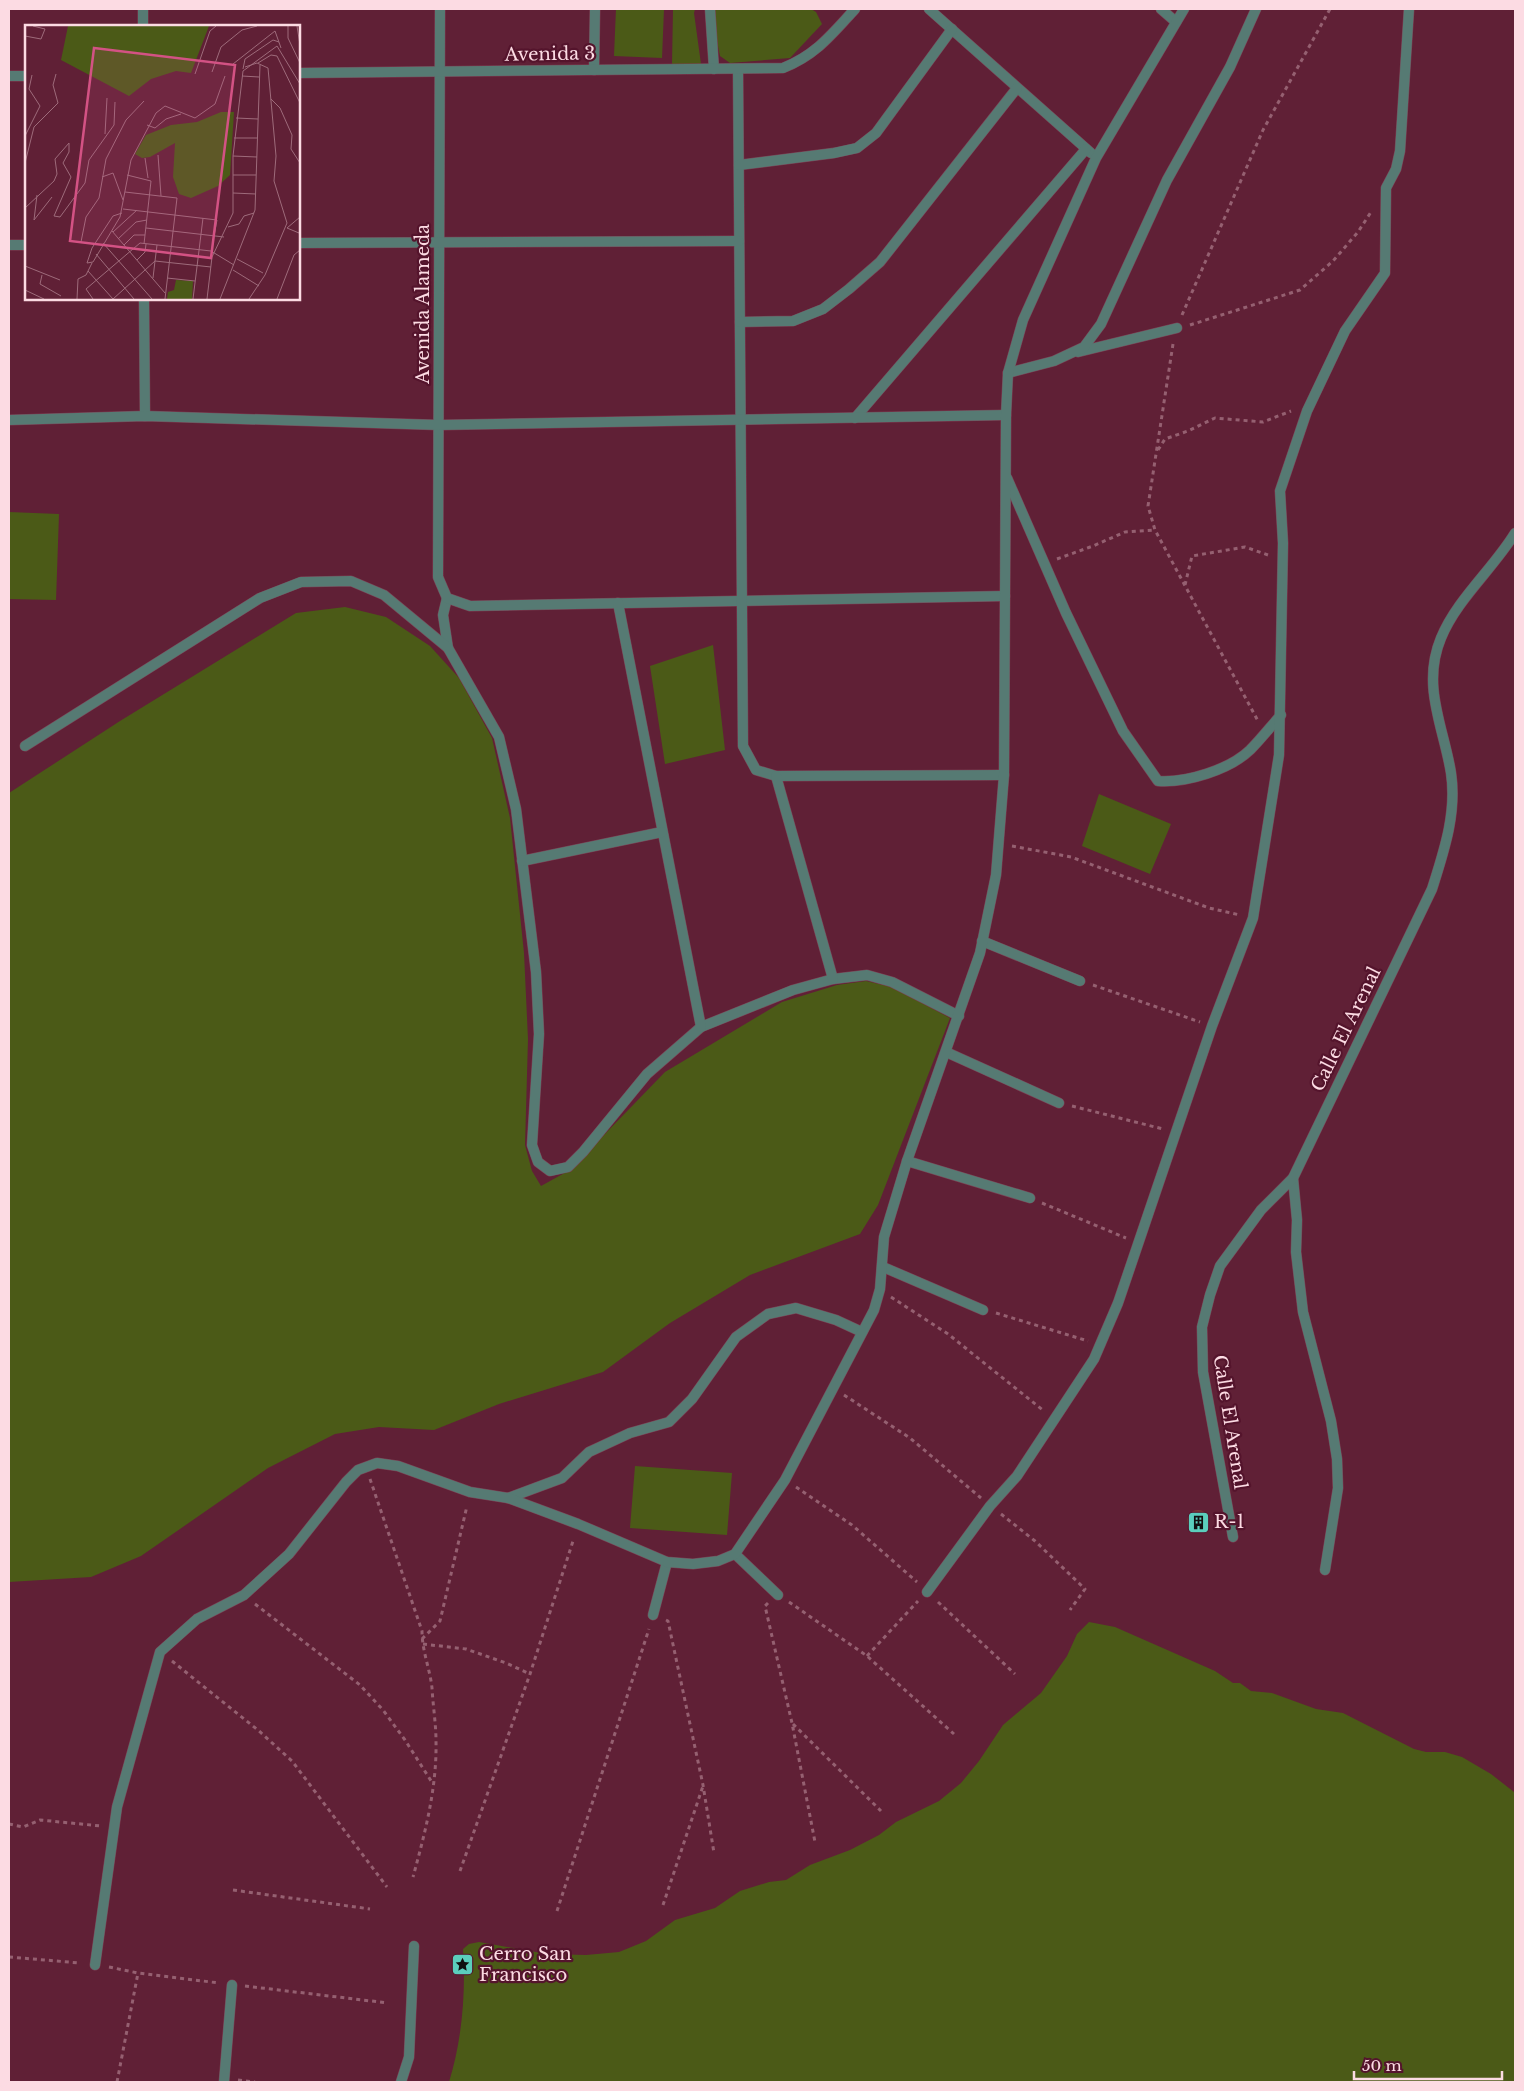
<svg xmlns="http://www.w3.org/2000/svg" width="1524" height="2091" viewBox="0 0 1524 2091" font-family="'Libre Baskerville',serif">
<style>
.green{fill:#4b5a17}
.building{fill:#7b3737}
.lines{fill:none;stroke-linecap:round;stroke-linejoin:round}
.service-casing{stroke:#7c4255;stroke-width:11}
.minor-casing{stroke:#7c4255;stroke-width:11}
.path{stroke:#956071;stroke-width:3;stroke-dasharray:4 4;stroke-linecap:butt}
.service{stroke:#567a73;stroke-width:10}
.minor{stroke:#567a73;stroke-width:10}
.labels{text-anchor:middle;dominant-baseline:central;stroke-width:4.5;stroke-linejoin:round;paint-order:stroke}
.street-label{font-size:18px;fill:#fcdbe3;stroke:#54142c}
.poi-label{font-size:18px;fill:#fcdbe3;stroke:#54142c;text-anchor:start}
.inset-road{fill:none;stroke:#9e6b7b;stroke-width:1}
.view{fill:#d35284;fill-opacity:0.15;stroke:#d35284;stroke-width:2.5}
.inset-edge{fill:none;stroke:#fcdbe3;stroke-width:2.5}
</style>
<rect width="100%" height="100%" fill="#602036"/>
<g class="green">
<polygon points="616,9 664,9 662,58 614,56"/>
<polygon points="673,9 695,9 694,13 701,64 672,64"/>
<polygon points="713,9 811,9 816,12 822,24 790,58 730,63 720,56 713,21"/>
<polygon points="9,512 59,514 56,600 9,599"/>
<polygon points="345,607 386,617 430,646 459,678 492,738 510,818 524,953 528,1039 525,1145 532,1171 541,1186 570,1170 665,1072 782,1002 837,985 866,981 892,987 950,1018 878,1205 860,1234 750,1275 670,1323 603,1372 499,1404 434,1430 379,1427 335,1434 268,1468 141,1556 91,1577 9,1582 9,793 120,721 296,613"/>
<polygon points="713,645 725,750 665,764 650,666"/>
<polygon points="1099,794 1171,824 1150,874 1082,846"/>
<polygon points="635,1466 732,1473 727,1535 630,1528"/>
<path d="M 1089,1622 L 1115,1627 L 1215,1671 L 1233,1683 L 1240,1683 L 1251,1691 L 1272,1693 L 1316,1709 L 1343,1713 L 1414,1749 L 1426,1752 L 1445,1752 L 1462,1757 L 1491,1774 L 1514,1792 L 1515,1795 L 1515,2082 L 449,2082 C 462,2040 466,1993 463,1949 L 469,1944 L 479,1942 L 547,1954 L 586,1955 L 619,1952 L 646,1941 L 675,1920 L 715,1908 L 740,1891 L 769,1882 L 786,1880 L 810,1865 L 850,1850 L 879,1835 L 896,1822 L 939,1801 L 961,1783 L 979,1761 L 1003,1725 L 1041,1693 L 1067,1656 L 1077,1634 Z"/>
</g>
<circle class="building" cx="1198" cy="1521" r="11"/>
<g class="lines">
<defs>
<g id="service">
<polyline points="447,598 443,615 448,648"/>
<polyline points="25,746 260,598 301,582 351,581 384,595 448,648 499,737 516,809 536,972 539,1034 532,1145 538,1162 550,1171 568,1167 583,1152 647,1074 701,1027 793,990 833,979 867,975 892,982 959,1016"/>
</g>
<g id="minor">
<polyline points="143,9 143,26"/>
<polyline points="440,9 438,577 447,598 470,606 1005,596"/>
<polyline points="710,9 714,69"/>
<polyline points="929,9 1091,153"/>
<polyline points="1161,9 1176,22"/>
<polyline points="738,69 743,746 756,770 776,776 1004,775"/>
<polyline points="594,70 595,9"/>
<path d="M 299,73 L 783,68 C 816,55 832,34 855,9"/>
<polyline points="9,76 26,76"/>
<polyline points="739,165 834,153 857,148 876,133 952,29"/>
<polyline points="299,243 739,241"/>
<polyline points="9,245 26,245"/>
<polyline points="144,299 145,416"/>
<polyline points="740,322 793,321 823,309 849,289 880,262 1017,88"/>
<polyline points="1078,352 1177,328"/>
<polyline points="1008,373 1054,361 1084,347 1101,324 1167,180 1230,67 1256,9"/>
<polyline points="855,418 1086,149"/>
<polyline points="9,420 145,416 439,425 1006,415"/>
<path d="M 1007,478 L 1066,613 L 1123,731 L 1158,781 C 1186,783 1229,770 1250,750 C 1261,739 1271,726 1281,715"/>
<polyline points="618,603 701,1027"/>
<polyline points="776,776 833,979"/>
<polyline points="522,861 662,832"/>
<polyline points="982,941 1080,981"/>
<polyline points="946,1052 1059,1103"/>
<polyline points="907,1161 1030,1198"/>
<polyline points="1293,1178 1297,1220 1296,1252 1303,1312 1331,1421 1337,1459 1338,1488 1325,1570"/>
<polyline points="883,1267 983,1310"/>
<polyline points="508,1498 562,1478 589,1452 630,1433 669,1422 692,1399 736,1337 768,1314 796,1308 836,1320 862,1332"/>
<path d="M 1233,1537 L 1203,1372 L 1202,1327 L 1210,1295 L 1220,1266 L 1261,1210 L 1293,1178 L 1432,889 C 1444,851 1457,813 1451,773 C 1444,728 1421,686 1441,638 C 1457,599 1493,569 1515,533"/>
<polyline points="735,1554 778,1595"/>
<polyline points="927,1592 990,1506 1017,1476 1094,1359 1118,1303 1212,1026 1253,918 1279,755 1283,543 1280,491 1307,411 1345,331 1385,273 1386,188 1396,169 1400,151 1409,9"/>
<polyline points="653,1615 667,1562"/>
<polyline points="95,1965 117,1807 160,1652 197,1619 244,1595 289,1554 346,1482 358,1470 377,1463 398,1466 470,1492 508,1498 578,1524 667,1562 693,1564 718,1561 735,1554 785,1480 874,1310 880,1289 884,1237 907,1161 980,953 996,875 1004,775 1006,415 1008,373 1023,320 1096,158 1184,9"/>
<polyline points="224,2082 232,1985"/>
<polyline points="401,2082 409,2057 414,1946"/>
</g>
</defs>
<use href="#service" class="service-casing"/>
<use href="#minor" class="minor-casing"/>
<g class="path">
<polyline points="1182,315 1263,130 1330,9"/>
<polyline points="1190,325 1300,290 1333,261 1358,232 1371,212"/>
<polyline points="1173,344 1148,506 1155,530 1258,721"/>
<polyline points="1158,450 1165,439 1188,431 1215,418 1263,422 1291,411"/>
<polyline points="1057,559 1093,546 1125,532 1155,530"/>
<polyline points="1185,585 1192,556 1245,547 1268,555"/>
<polyline points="1012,846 1071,857 1209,908 1240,915"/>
<polyline points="1093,985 1200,1022"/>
<polyline points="1072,1106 1163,1129"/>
<polyline points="1042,1203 1126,1238"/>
<polyline points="891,1297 948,1334 1044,1411"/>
<polyline points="996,1313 1088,1341"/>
<polyline points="844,1395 910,1438 981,1498"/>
<path d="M 370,1479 L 422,1631 C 422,1651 430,1669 432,1688 C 433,1706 436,1724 436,1741 C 437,1788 425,1833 413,1877"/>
<polyline points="796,1487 852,1525 917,1582"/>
<polyline points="1001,1514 1035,1541 1085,1589 1070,1610"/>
<polyline points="789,1602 867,1656 954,1734"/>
<polyline points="938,1602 1015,1674"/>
<polyline points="768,1603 765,1606 792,1723 815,1842"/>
<polyline points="255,1604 360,1685 383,1710 405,1740 433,1784"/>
<polyline points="666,1620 668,1621 703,1785 714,1853"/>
<polyline points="422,1639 440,1621 467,1506"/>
<polyline points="423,1644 466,1649 506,1663 530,1674"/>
<polyline points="867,1656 918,1601"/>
<polyline points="172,1661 259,1731 292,1761 387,1887"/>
<polyline points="793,1724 881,1811"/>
<polyline points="9,1824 23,1827 40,1820 101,1826"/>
<polyline points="460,1871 530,1674 574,1538"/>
<polyline points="233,1890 370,1909"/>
<polyline points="663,1905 703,1786"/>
<polyline points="557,1911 649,1629"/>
<polyline points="9,1957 80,1963"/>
<polyline points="109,1967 138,1973 219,1983"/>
<polyline points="245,1986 388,2003"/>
<polyline points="238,2080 255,2082"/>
<polyline points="117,2082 138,1973"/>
</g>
<use href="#service" class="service"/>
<use href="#minor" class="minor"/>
</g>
<defs>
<symbol id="building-square" viewBox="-11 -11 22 22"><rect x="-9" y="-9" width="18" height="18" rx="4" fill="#5bcebc" stroke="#54142c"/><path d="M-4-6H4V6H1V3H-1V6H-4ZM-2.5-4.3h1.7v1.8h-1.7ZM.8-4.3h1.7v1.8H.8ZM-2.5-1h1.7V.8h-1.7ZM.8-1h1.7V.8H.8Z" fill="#111"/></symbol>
<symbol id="sight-square" viewBox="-11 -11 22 22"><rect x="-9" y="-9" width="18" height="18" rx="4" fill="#5bcebc" stroke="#54142c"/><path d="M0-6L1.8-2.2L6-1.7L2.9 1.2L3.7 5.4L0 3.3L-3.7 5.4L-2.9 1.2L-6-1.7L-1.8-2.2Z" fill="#111"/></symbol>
</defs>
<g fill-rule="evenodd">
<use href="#building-square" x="1186" y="1510" width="25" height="25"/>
<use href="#sight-square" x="450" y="1952" width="25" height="25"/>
</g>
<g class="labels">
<g class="street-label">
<text transform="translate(550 54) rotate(-1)">Avenida 3</text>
<text transform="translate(423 304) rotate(-90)">Avenida Alameda</text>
<text transform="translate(1346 1029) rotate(-64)">Calle El Arenal</text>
<text transform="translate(1230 1422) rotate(81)">Calle El Arenal</text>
</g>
<g class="poi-label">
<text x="1214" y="1522">R-1</text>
<text x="479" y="1954">Cerro San<tspan x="479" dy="21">Francisco</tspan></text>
</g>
</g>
<g transform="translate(25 25)">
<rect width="275" height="275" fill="#602036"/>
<path d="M 43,1 L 184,1 L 166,48 L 151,46 L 126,54 L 104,71 L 36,35 ZM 196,87 L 209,87 L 205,150 L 193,161 L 166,173 L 154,169 L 148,152 L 150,118 L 125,132 L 117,133 L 110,129 L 121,110 L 146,100 L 172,97 ZM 151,255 L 168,256 L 167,274 L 142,274 L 143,267 L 149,265 Z" fill="#4b5a17"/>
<path class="inset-road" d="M 263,1 L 263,13 L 275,38M 272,1 L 275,20M 0,11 L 16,14 L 20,4 L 8,1M 233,38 L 246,30 L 252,31 L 275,78M 208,39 L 250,6 L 256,23M 220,42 L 232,38 L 243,43 L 251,131 L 249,156 L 262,198 L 240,250 L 224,274M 218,44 L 220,34 L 248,15 L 254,17M 187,47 L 196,22 L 217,5 L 232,1M 170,49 L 185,6 L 191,1M 217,51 L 234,52M 246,74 L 255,83 L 267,110 L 266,124 L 275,138M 211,93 L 233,94M 122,100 L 130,103 L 141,94 L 156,89M 80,109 L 82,73M 0,111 L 15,81 L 4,64 L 7,50M 209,113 L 232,113M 133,130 L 136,171M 208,131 L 232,132M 120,133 L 123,153M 0,138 L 9,102 L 33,78 L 28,60 L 31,49M 102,150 L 126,156 L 119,219M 208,150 L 231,150M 77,152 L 88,148 L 98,175M 100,167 L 152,173 L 140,274M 208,168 L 231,169M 12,170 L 9,195 L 27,172M 0,183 L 29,156 L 32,149 L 30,134 L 44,118 L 44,127 L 38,138 L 46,152 L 29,191 L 35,192 L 60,158 L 64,135 L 89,100 L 90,77M 98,184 L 192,195 L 189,211M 203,202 L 214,199 L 219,191 L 229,188M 121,203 L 199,212M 262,203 L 275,192M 262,203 L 274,208 L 275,206M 87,206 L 140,268M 88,207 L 112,185M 93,214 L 111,197 L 122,195M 56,217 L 61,192 L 74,173 L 81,134 L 101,95 L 119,76M 78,218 L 127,274M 99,220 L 109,210 L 120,210M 71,229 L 109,274M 212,234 L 238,248M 112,235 L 120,227 L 121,219M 62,238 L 68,237 L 95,192 L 106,135 L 131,88 L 140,81 L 170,93 L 190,79 L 200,51M 62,238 L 67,223 L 88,191 L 97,188M 0,241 L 35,255M 208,245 L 234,261M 63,246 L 88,274M 17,250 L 15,259 L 36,271M 128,253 L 130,236 L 186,242M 142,253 L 170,256M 0,265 L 19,274M 52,274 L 53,254 L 61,250 L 67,238M 68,274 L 61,264 L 115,218 L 186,226 L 209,240M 88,274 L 130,236 L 132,220M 168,274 L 178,193M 182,274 L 187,232 L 208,188 L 208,131 L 218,46 L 252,21 L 275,59M 195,274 L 230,185 L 235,40M 252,274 L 269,230 L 275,225"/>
<path class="view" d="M 69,23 L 210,40 L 186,233 L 45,216 Z"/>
<rect width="275" height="275" class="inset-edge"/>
</g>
<rect width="1524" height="2091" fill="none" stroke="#fcdbe3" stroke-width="20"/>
<path d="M1354 2071v8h148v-8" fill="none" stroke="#fcdbe3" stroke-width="2.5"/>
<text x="1362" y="2071" font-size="15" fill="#fcdbe3" stroke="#54142c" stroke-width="4" paint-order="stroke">50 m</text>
</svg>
